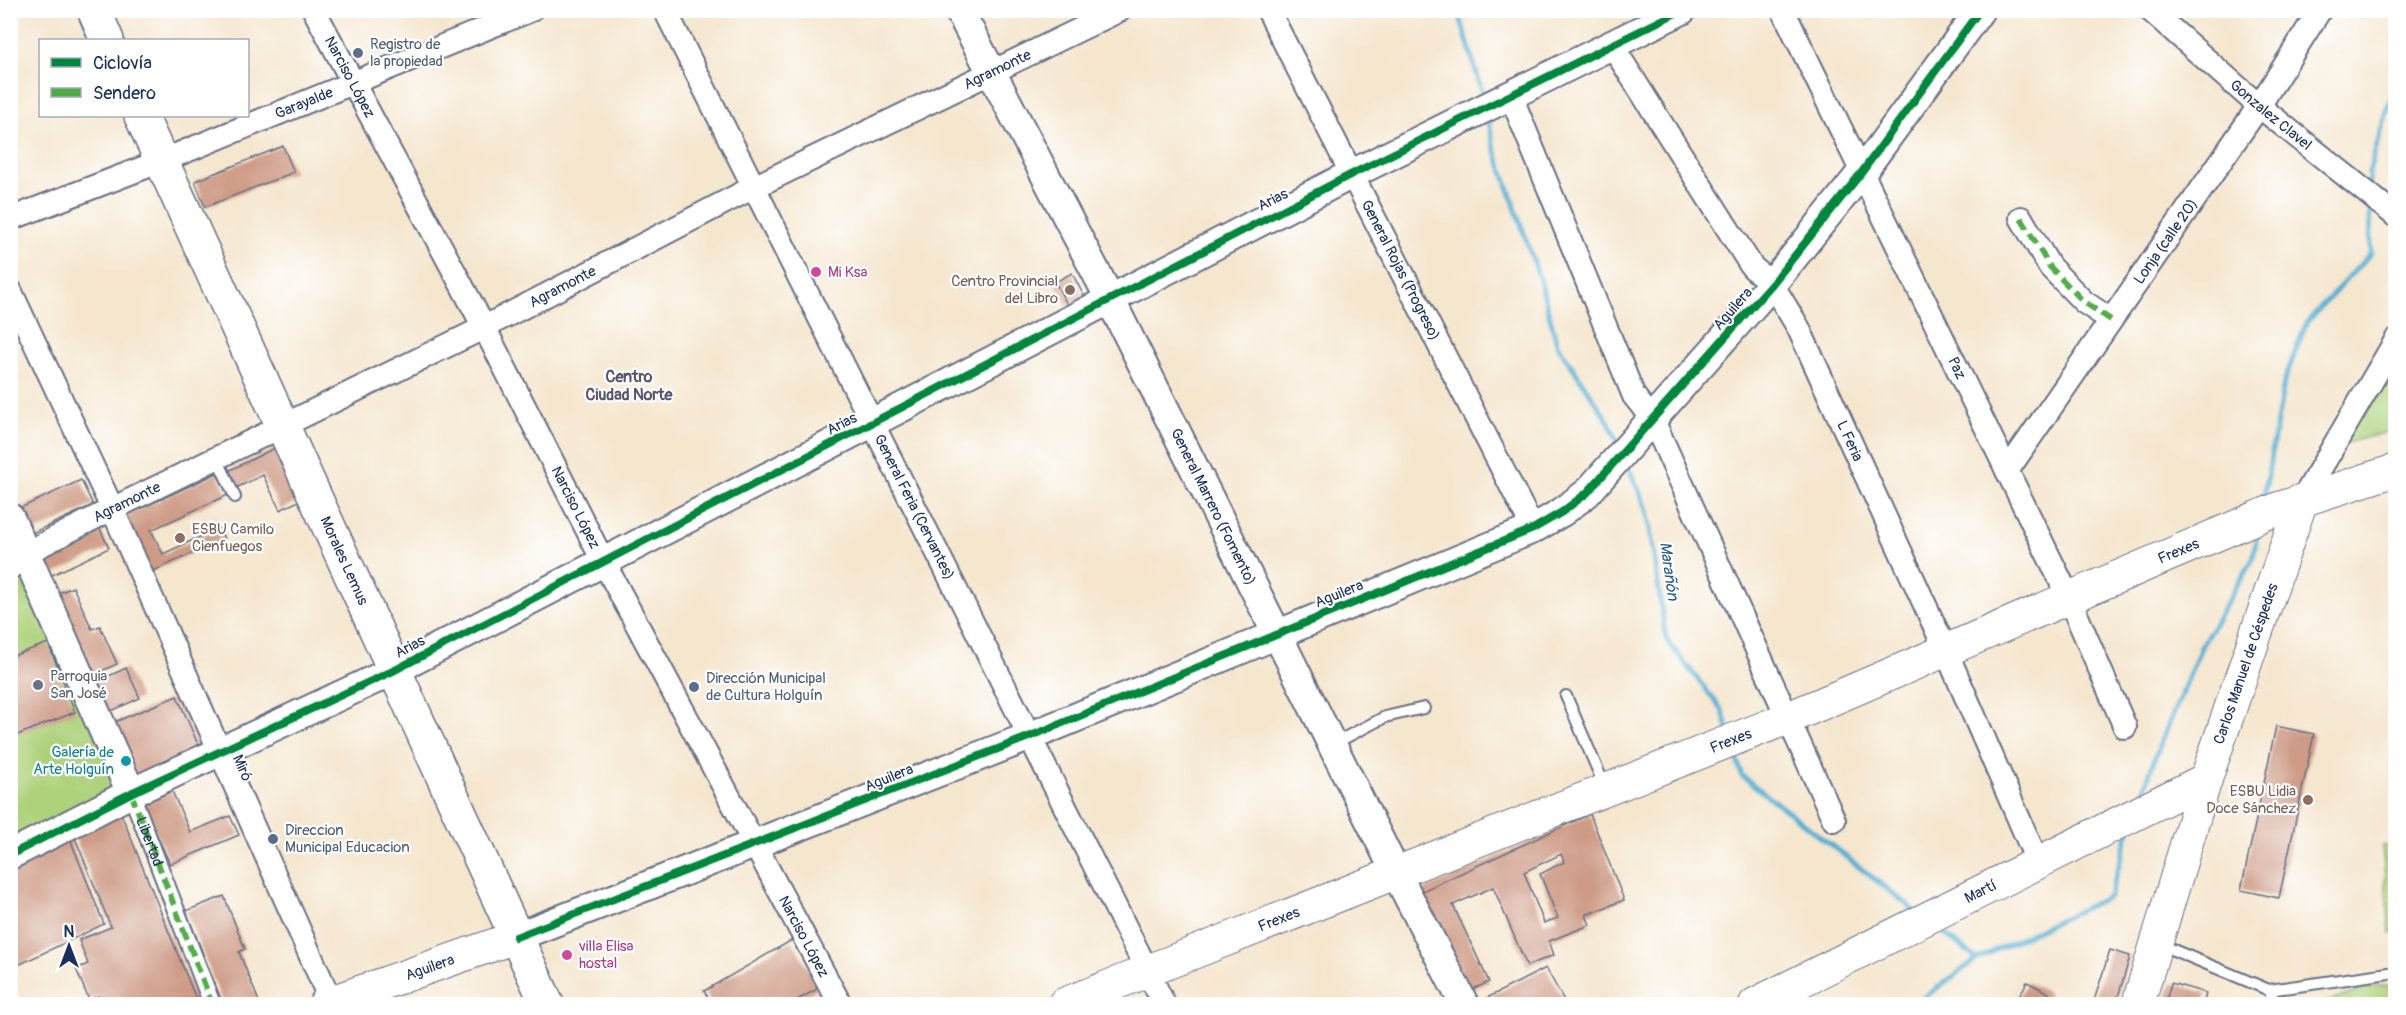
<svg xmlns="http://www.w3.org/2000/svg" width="2406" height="1015" viewBox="0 0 2406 1015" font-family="Pangolin,sans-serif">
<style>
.green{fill:#aed27b;stroke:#64806c;stroke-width:1.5}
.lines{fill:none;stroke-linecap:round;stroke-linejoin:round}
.stream{stroke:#52afd1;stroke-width:5}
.building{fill:#ce9b86;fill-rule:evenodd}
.service-casing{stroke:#676f85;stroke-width:14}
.pedestrian-casing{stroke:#676f85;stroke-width:20}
.minor-casing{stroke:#676f85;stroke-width:26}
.tertiary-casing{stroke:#676f85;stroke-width:32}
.secondary-casing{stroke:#676f85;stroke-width:34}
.primary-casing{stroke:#676f85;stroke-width:36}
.service{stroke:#fff;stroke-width:10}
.pedestrian{stroke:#fff;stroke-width:16}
.minor{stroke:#fff;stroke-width:22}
.tertiary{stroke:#fff;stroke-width:28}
.secondary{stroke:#fff;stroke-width:32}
.primary{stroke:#fff;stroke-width:33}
.quiet{stroke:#52ab49;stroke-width:6;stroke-dasharray:12 6;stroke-linecap:butt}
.cycleway-casing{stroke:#fff;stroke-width:11}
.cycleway{stroke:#00873e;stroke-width:8}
.service-dot{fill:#5c6f8a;stroke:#fff;stroke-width:2}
.hotel-dot{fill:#d1479c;stroke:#fff;stroke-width:2}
.education-dot{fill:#8d6e63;stroke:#fff;stroke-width:2}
.worship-dot{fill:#6b7280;stroke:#fff;stroke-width:2}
.culture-dot{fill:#0f9aa8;stroke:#fff;stroke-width:2}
.labels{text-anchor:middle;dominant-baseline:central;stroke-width:4.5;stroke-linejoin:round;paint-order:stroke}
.service-label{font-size:15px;fill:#4e5e75;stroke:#fff;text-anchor:start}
.street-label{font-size:15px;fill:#1b2f5e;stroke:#fff}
.hotel-label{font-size:15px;fill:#b23c85;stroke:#fff;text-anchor:start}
.education-label{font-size:15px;fill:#785e54;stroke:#fff;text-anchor:end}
.worship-label{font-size:15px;fill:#5b616d;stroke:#fff;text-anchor:start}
.culture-label{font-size:15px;fill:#0d838f;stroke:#fff;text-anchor:end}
.neighbourhood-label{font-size:16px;font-weight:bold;fill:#5a556c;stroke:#fff}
.water-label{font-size:16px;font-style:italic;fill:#2e5c86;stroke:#fff}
</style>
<rect width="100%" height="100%" fill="#fff"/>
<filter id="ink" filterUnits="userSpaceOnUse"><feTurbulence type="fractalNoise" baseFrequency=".0167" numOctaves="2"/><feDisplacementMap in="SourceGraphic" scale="12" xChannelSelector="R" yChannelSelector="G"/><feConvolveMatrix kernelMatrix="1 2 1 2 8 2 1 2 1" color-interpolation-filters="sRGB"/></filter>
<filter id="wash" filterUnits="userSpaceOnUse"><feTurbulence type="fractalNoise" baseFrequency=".008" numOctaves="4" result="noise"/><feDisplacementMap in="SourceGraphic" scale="24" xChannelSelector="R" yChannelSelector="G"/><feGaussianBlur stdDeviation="1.35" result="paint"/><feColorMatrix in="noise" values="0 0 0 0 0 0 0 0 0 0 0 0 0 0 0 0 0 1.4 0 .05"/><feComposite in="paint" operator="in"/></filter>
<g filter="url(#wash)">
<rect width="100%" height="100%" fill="#f5e6ce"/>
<g class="green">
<polygon points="2395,355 2395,430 2343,444"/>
<polygon points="27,573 120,791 11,845 11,581"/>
<polygon points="2395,845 2395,932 2390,933 2382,846"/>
<polygon points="2395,985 2395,1004 2321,1004 2375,986"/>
</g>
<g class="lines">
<g class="stream">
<polyline points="1458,10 1484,98"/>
<polyline points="1488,116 1493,143 1540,280 1557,344 1609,422 1619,445"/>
<polyline points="2369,185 2369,172 2396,81"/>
<polyline points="1626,462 1647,509 1666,639 1722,710 1729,732"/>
<polyline points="2263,502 2284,382 2306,323 2371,253 2370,204"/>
<polyline points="1734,750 1742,776 1917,912"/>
<polyline points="2141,800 2155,757 2202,645 2253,559 2258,529"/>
<polyline points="1936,927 1977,959"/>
<polyline points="1915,1004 1977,959 2110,896 2129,831"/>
</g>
</g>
<g id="blocks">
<g class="building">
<polygon points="283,146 294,172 205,207 195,181"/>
<polygon points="1072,273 1085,298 1068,306 1055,282"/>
<polygon points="281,445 307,497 280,510 263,475 236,488 228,471"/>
<polygon points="217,473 228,495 151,530 163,554 219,528 224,539 149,573 123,517"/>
<polygon points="81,480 93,505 30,534 18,509"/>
<polygon points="99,527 109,548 48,577 38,555"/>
<polygon points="73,587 92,629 100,626 117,664 91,676 54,595"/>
<polygon points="48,643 75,712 10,738 10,657"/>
<polygon points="126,668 140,698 107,713 93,683"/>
<polygon points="177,696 200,749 133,776 110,724"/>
<polygon points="2276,726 2314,734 2279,898 2241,890"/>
<polygon points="172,791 190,832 230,816 239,835 170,864 143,804"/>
<polygon points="118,806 198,1004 101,1004 98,996 89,1000 76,969 88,964 79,940 111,927 72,830"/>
<path d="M 1590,814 L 1624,900 L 1586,915 L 1590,925 L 1549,941 L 1554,955 L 1527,966 L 1493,887 L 1453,905 L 1489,982 L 1469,991 L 1422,891 ZM 1561,854 L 1564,862 L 1540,874 L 1558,918 L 1544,923 L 1524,872 Z"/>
<polygon points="68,834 104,924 10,969 10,862"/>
<polygon points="224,896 245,949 239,952 260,1004 223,1004 186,911"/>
<polygon points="792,940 819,988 790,1004 712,1004 704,991"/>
<polygon points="2110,950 2130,956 2116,1004 2093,1004"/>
<polygon points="1546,968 1566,1004 1542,1004 1540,1000 1531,1004 1475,1004"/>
<polygon points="2027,982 2049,993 2043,1004 2015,1004"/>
<polygon points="2171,983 2206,993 2204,1002 2211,1004 2165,1004"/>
</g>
</g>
</g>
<g filter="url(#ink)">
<use href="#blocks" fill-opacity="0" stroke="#676f85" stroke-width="1.5"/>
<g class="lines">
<defs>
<g id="service">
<polyline points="217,458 235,497"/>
<polyline points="1566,696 1605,787"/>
<polyline points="1333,744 1385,717 1424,708"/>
<polyline points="2159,944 2269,990 2396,972"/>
<polyline points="2269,990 2276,1004"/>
</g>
<polyline id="pedestrian" points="131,793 212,1004"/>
<g id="minor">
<path id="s1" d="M 314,10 L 484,327 L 603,561 L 840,1004"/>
<path id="s2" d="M 665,10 L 1164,1004"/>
<path id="s3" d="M 1268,10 L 1533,529"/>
<path id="s4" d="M 1783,10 L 2069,598 L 2125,727"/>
<path id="s5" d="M 2150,10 L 2259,106 L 2396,216"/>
<path id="s6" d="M 1613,47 L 1752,267 L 1772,284 L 1798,327 L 1946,651 L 2038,863"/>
<polyline points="1511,96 1634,396 1653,420 1834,820"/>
<polyline points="2021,218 2050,267 2084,302 2111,320"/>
<path id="s7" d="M 10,219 L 169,158 L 531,10"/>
<polyline points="10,290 111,506 332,1004"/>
<path id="s8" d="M 2007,471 L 2259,106 L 2320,10"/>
<polyline points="2302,500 2396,340"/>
<path id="s9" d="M 10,568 L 26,553 L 112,509 L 475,332 L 754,187 L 1120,10"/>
</g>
<g id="tertiary">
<path id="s10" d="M 959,10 L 1110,299 L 1396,873 L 1464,1004"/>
<polyline points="10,518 131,793"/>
<polyline points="10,855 131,793 395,670 1352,174 1682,10"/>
<polyline points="516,937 1031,736 1533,529 1562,512 1587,493 1772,284 1862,172 1980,10"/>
</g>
<g id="secondary">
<path id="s11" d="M 325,1004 L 516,937"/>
<path id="s12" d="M 1064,1004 L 1788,718 L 2279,508 L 2396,470"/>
<path id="s13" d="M 1755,1004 L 2206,779"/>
<path id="s14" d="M 2138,1004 L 2206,779 L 2302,500"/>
</g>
<g id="primary">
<polyline points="94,10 107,40"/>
<path id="s15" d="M 141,116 L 547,1004"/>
</g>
</defs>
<use href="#service" class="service-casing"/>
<use href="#pedestrian" class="pedestrian-casing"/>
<use href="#minor" class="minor-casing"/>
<use href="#tertiary" class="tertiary-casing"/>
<use href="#secondary" class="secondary-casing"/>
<use href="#primary" class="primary-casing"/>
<use href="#service" class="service"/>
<use href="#pedestrian" class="pedestrian"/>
<use href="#minor" class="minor"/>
<use href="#tertiary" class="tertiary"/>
<use href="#secondary" class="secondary"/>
<use href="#primary" class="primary"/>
<g class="quiet">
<polyline points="2021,218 2050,267 2084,302 2111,320"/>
<path id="s16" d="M 131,793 L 212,1004"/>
</g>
<defs>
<g id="cycleway">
<polyline points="10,855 131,793 395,670 1352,174 1682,10"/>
<polyline points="516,937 1031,736 1533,529 1562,512 1587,493 1772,284 1862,172 1980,10"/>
</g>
</defs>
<use href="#cycleway" class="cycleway-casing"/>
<use href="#cycleway" class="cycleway"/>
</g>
</g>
<g class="service-dot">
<circle cx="358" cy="53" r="6"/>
<circle cx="694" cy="687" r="6"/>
<circle cx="273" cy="839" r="6"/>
</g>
<g class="hotel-dot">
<circle cx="816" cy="272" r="6"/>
<circle cx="567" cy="955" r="6"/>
</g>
<g class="education-dot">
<circle cx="1070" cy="290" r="6"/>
<circle cx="180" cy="538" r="6"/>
<circle cx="2308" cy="800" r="6"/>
</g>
<circle class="worship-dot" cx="38" cy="685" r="6"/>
<circle class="culture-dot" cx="126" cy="761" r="6"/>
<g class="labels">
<g class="service-label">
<text x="370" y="44">Registro de<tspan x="370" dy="17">la propiedad</tspan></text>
<text x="706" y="678">Dirección Municipal<tspan x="706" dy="17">de Cultura Holguín</tspan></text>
<text x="285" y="830">Direccion<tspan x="285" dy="17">Municipal Educacion</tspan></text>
</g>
<g class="street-label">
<text stroke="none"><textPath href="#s9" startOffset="1107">Agramonte</textPath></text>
<text stroke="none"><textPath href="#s1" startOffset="76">Narciso López</textPath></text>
<text stroke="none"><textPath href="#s7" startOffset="316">Garayalde</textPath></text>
<text stroke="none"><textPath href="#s5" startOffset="160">Gonzalez Clavel</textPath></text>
<text transform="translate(1273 200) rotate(-27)">Arias</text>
<text stroke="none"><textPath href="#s8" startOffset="279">Lonja (calle 20)</textPath></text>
<text stroke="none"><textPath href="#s3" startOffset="292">General Rojas (Progreso)</textPath></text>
<text stroke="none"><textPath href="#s9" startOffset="621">Agramonte</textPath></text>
<text transform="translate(1733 309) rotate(-49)">Aguilera</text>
<text stroke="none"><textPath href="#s4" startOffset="398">Paz</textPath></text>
<text transform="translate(842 424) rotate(-27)">Arias</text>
<text stroke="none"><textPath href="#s6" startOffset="462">L Feria</textPath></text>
<text stroke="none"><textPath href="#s9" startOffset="135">Agramonte</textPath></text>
<text stroke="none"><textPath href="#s10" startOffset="558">General Marrero (Fomento)</textPath></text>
<text stroke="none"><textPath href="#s2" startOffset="556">General Feria (Cervantes)</textPath></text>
<text stroke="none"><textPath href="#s1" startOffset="562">Narciso López</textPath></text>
<text stroke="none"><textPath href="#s12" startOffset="1203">Frexes</textPath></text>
<text stroke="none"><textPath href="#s15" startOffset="489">Morales Lemus</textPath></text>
<text transform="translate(1339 594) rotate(-22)">Aguilera</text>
<text transform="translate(410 647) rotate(-28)">Arias</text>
<text stroke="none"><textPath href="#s14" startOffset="357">Carlos Manuel de Céspedes</textPath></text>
<text stroke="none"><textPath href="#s12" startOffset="717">Frexes</textPath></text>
<text transform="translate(242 768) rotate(66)">Miró</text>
<text transform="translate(889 778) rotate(-22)">Aguilera</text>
<text stroke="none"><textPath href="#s16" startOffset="52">Libertad</textPath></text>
<text stroke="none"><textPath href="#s13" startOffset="252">Martí</textPath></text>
<text stroke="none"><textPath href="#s12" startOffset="231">Frexes</textPath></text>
<text stroke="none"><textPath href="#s1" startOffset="1048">Narciso López</textPath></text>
<text stroke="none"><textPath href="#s11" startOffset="111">Aguilera</textPath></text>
</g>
<g class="hotel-label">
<text x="828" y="272">Mi Ksa</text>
<text x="579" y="946">villa Elisa<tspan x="579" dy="17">hostal</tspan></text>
</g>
<g class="education-label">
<text x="1058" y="281">Centro Provincial<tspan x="1058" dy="17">del Libro</tspan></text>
<text x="192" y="529" text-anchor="start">ESBU Camilo<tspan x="192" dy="17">Cienfuegos</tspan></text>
<text x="2296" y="791">ESBU Lidia<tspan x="2296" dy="17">Doce Sánchez</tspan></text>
</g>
<g class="worship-label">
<text x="50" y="676">Parroquia<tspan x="50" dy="17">San José</tspan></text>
</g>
<g class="culture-label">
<text x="114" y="752">Galería de<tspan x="114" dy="17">Arte Holguín</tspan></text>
</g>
<g class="neighbourhood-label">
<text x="629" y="377">Centro<tspan x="629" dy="18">Ciudad Norte</tspan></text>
</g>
<g class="water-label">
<text transform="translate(1669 571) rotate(82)">Marañón</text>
</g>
</g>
<rect width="2406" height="1015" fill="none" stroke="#fff" stroke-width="36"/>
<rect x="39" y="39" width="210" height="78" fill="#ffffff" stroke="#a4acbf" stroke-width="1.5"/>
<rect x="51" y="58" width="30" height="9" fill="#00873e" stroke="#a4acbf" stroke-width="1.5"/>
<text x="93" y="69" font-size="18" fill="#1b2f5e">Ciclovía</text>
<rect x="51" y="88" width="30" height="9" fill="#52ab49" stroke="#a4acbf" stroke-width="1.5"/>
<text x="93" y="99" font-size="18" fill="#1b2f5e">Sendero</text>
<g transform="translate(69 946)" stroke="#ffffff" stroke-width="4.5" paint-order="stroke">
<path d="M0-4.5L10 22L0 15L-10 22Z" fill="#1b2f5e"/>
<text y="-9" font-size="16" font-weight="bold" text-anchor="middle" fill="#1b2f5e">N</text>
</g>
</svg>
